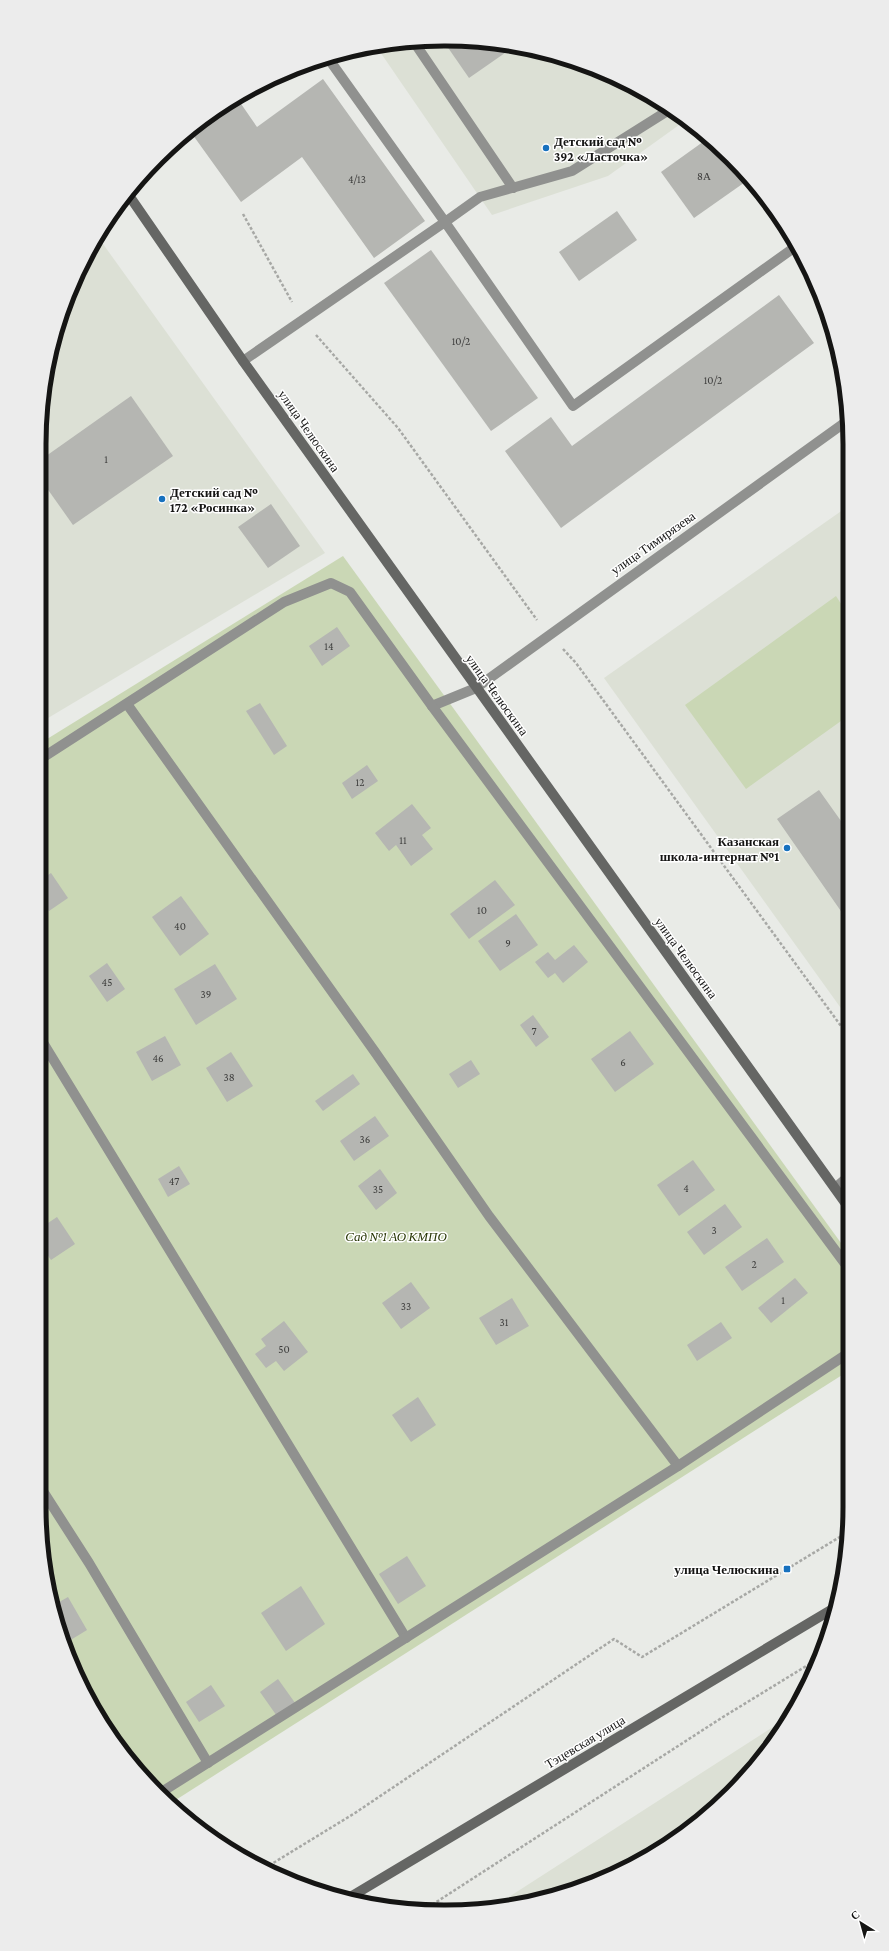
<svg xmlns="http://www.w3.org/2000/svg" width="889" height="1951" viewBox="0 0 889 1951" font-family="'Crimson Pro',serif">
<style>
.built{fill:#dce0d5}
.green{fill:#cad7b5}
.building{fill:#b5b6b2}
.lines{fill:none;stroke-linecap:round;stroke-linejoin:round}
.path{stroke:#a7a8a5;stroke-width:2.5;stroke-dasharray:3 2;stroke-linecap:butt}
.service{stroke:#90918f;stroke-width:10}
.minor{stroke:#90918f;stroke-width:10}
.secondary{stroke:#656664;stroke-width:10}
.poi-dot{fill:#1771be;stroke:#fff;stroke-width:1.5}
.labels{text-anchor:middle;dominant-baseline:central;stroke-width:3;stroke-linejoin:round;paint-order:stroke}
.number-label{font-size:11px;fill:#3d3d3c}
.poi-label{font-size:13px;font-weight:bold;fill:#151514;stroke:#fff;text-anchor:start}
.street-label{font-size:13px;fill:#151514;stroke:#fff}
.park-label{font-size:13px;font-style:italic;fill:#293707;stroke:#fff}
.rim{fill:none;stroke:#151514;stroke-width:5}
</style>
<rect width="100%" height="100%" fill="#e9ebe7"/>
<g class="built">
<polygon points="444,39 523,47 599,70 686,120 608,176 492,215 376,46"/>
<polygon points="98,237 325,553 43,721 39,716 39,444 47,366 70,290"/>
<polygon points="847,507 848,1018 604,678"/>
<polygon points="793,1714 749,1774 692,1828 647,1858 575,1891 490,1909"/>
</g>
<g class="green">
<polygon points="343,556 849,1254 850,1370 171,1803 139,1774 93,1709 61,1637 47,1585 39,1506 39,744"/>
<polygon points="836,596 847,613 848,716 746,789 685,705"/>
</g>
<g class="building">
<polygon points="442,39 444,39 515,46 469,78"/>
<polygon points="323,79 425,221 374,258 302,157 241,202 190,131 219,107 237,98 257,127"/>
<polygon points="707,139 748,180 694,218 661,172"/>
<polygon points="617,211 637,240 579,281 559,252"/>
<polygon points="431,250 538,398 491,431 384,283"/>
<polygon points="779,295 814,343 561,528 505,451 551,417 572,446"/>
<polygon points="131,396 173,456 73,525 39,477 39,461"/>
<polygon points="271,504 300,546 268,568 238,527"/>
<polygon points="337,627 350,646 322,666 309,646"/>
<polygon points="260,703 287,746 274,755 246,711"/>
<polygon points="367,765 378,781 352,799 342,783"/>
<polygon points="819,790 846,828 848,827 848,915 845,917 777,819"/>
<polygon points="412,804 431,828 422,835 433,849 411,866 396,845 389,851 375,833"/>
<polygon points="51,873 68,898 49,911 39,897 39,881"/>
<polygon points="495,880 515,905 469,939 450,914"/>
<polygon points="181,896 209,934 180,956 152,917"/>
<polygon points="516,914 538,945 500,971 478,941"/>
<polygon points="574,945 588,962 563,983 555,973 548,978 535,962 548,952 555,960"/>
<polygon points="107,963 125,989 107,1002 89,976"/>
<polygon points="215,964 237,999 196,1025 174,989"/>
<polygon points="533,1015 549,1037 536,1047 520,1025"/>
<polygon points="630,1031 654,1064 615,1092 591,1059"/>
<polygon points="165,1036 181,1065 152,1081 136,1052"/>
<polygon points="231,1052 253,1086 227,1102 206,1068"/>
<polygon points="471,1060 480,1074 458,1088 449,1074"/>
<polygon points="353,1074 360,1084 323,1111 315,1101"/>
<polygon points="375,1116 389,1136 354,1161 340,1141"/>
<polygon points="693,1160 715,1190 679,1216 657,1185"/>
<polygon points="179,1166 190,1184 168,1197 158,1179"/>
<polygon points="380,1169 397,1193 376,1210 358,1186"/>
<polygon points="725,1204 742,1227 704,1255 687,1232"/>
<polygon points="57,1217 75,1244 51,1260 39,1243 39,1229"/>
<polygon points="767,1238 784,1262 742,1291 725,1267"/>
<polygon points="795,1278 808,1293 771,1323 758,1308"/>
<polygon points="411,1282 430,1308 401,1329 382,1303"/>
<polygon points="512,1298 529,1326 496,1345 479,1318"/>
<polygon points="284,1321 308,1352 284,1371 276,1361 266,1368 255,1354 266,1346 261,1339"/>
<polygon points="721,1322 732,1338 697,1361 687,1345"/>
<polygon points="418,1397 436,1425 411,1442 392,1415"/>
<polygon points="407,1556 426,1586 398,1604 379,1574"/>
<polygon points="301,1586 325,1624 286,1651 261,1613"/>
<polygon points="68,1597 87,1630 64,1644 52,1606"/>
<polygon points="278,1679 298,1707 279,1719 260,1692"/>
<polygon points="211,1685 225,1706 199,1722 186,1702"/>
</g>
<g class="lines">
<g class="path">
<polyline points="243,214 292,302"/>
<polyline points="316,335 398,428 537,620"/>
<polyline points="563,649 576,663 849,1037"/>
<polyline points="847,1144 849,1146"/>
<polyline points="265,1868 355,1813 614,1639 642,1657 848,1532"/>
<polyline points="424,1910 723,1717 821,1657"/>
</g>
<g class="service">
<polyline points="414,42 513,188"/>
<polyline points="328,58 445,222 480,197 572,171 669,110"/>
<polyline points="243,361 445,222 573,406 795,247"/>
<polyline points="127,704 375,1052 489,1216 678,1466"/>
<polyline points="432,706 476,688"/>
<polyline points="39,760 284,602 331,583 350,592 432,706 849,1269"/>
<polyline points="39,1036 406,1638"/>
<polyline points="835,1188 849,1176"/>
<polyline points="39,1485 89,1563 208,1763"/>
<polyline points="160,1793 678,1466 850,1352"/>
</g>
<polyline class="minor" points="476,688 847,421"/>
<g class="secondary">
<polyline points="128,194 243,361 849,1208"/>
<polyline points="347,1899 836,1607"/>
</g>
</g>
<g class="poi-dot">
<circle cx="546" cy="148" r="4"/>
<circle cx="162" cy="499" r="4"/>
<circle cx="787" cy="848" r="4"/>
<rect x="783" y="1565" width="8" height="8" rx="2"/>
</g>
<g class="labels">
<g class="number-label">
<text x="704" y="176">8А</text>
<text x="357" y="179">4/13</text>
<text x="461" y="341">10/2</text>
<text x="713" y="380">10/2</text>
<text x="106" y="459">1</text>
<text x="329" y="646">14</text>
<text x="360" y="782">12</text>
<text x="403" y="840">11</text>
<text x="482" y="910">10</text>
<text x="180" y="926">40</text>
<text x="508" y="943">9</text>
<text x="107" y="982">45</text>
<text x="206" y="994">39</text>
<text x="534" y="1031">7</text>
<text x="158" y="1058">46</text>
<text x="623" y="1062">6</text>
<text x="229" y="1077">38</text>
<text x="365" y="1139">36</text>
<text x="174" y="1181">47</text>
<text x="686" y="1188">4</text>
<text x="378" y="1189">35</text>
<text x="714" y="1230">3</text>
<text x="754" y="1264">2</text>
<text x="783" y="1300">1</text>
<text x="406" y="1306">33</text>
<text x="504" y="1322">31</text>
<text x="284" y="1349">50</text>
</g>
<g class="poi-label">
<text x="554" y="141">Детский сад №<tspan x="554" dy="15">392 «Ласточка»</tspan></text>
<text x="170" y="492">Детский сад №<tspan x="170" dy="15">172 «Росинка»</tspan></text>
<text x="779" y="841" text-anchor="end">Казанская<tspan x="779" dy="15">школа-интернат №1</tspan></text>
<text x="779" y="1569" text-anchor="end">улица Челюскина</text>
</g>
<g class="street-label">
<text transform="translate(309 431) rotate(55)">улица Челюскина</text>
<text transform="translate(653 543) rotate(-35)">улица Тимирязева</text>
<text transform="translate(497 695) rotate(54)">улица Челюскина</text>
<text transform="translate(686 958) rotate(54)">улица Челюскина</text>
<text transform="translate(585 1742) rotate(-31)">Тэцевская улица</text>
</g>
<g class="park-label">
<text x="396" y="1236">Сад №1 АО КМПО</text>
</g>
</g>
<path d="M0 0H889V1951H0ZM444 46H445A398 398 0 0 1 843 444V1507A398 398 0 0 1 445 1905H444A398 398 0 0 1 46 1507V444A398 398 0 0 1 444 46Z" fill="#ececec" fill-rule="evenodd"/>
<path class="rim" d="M444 46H445A398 398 0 0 1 843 444V1507A398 398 0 0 1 445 1905H444A398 398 0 0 1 46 1507V444A398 398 0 0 1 444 46Z"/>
<g transform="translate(861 1923) rotate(323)" stroke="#ffffff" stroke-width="3" paint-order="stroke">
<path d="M0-3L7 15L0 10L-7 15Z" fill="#151514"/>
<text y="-6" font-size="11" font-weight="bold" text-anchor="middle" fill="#151514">С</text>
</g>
</svg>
